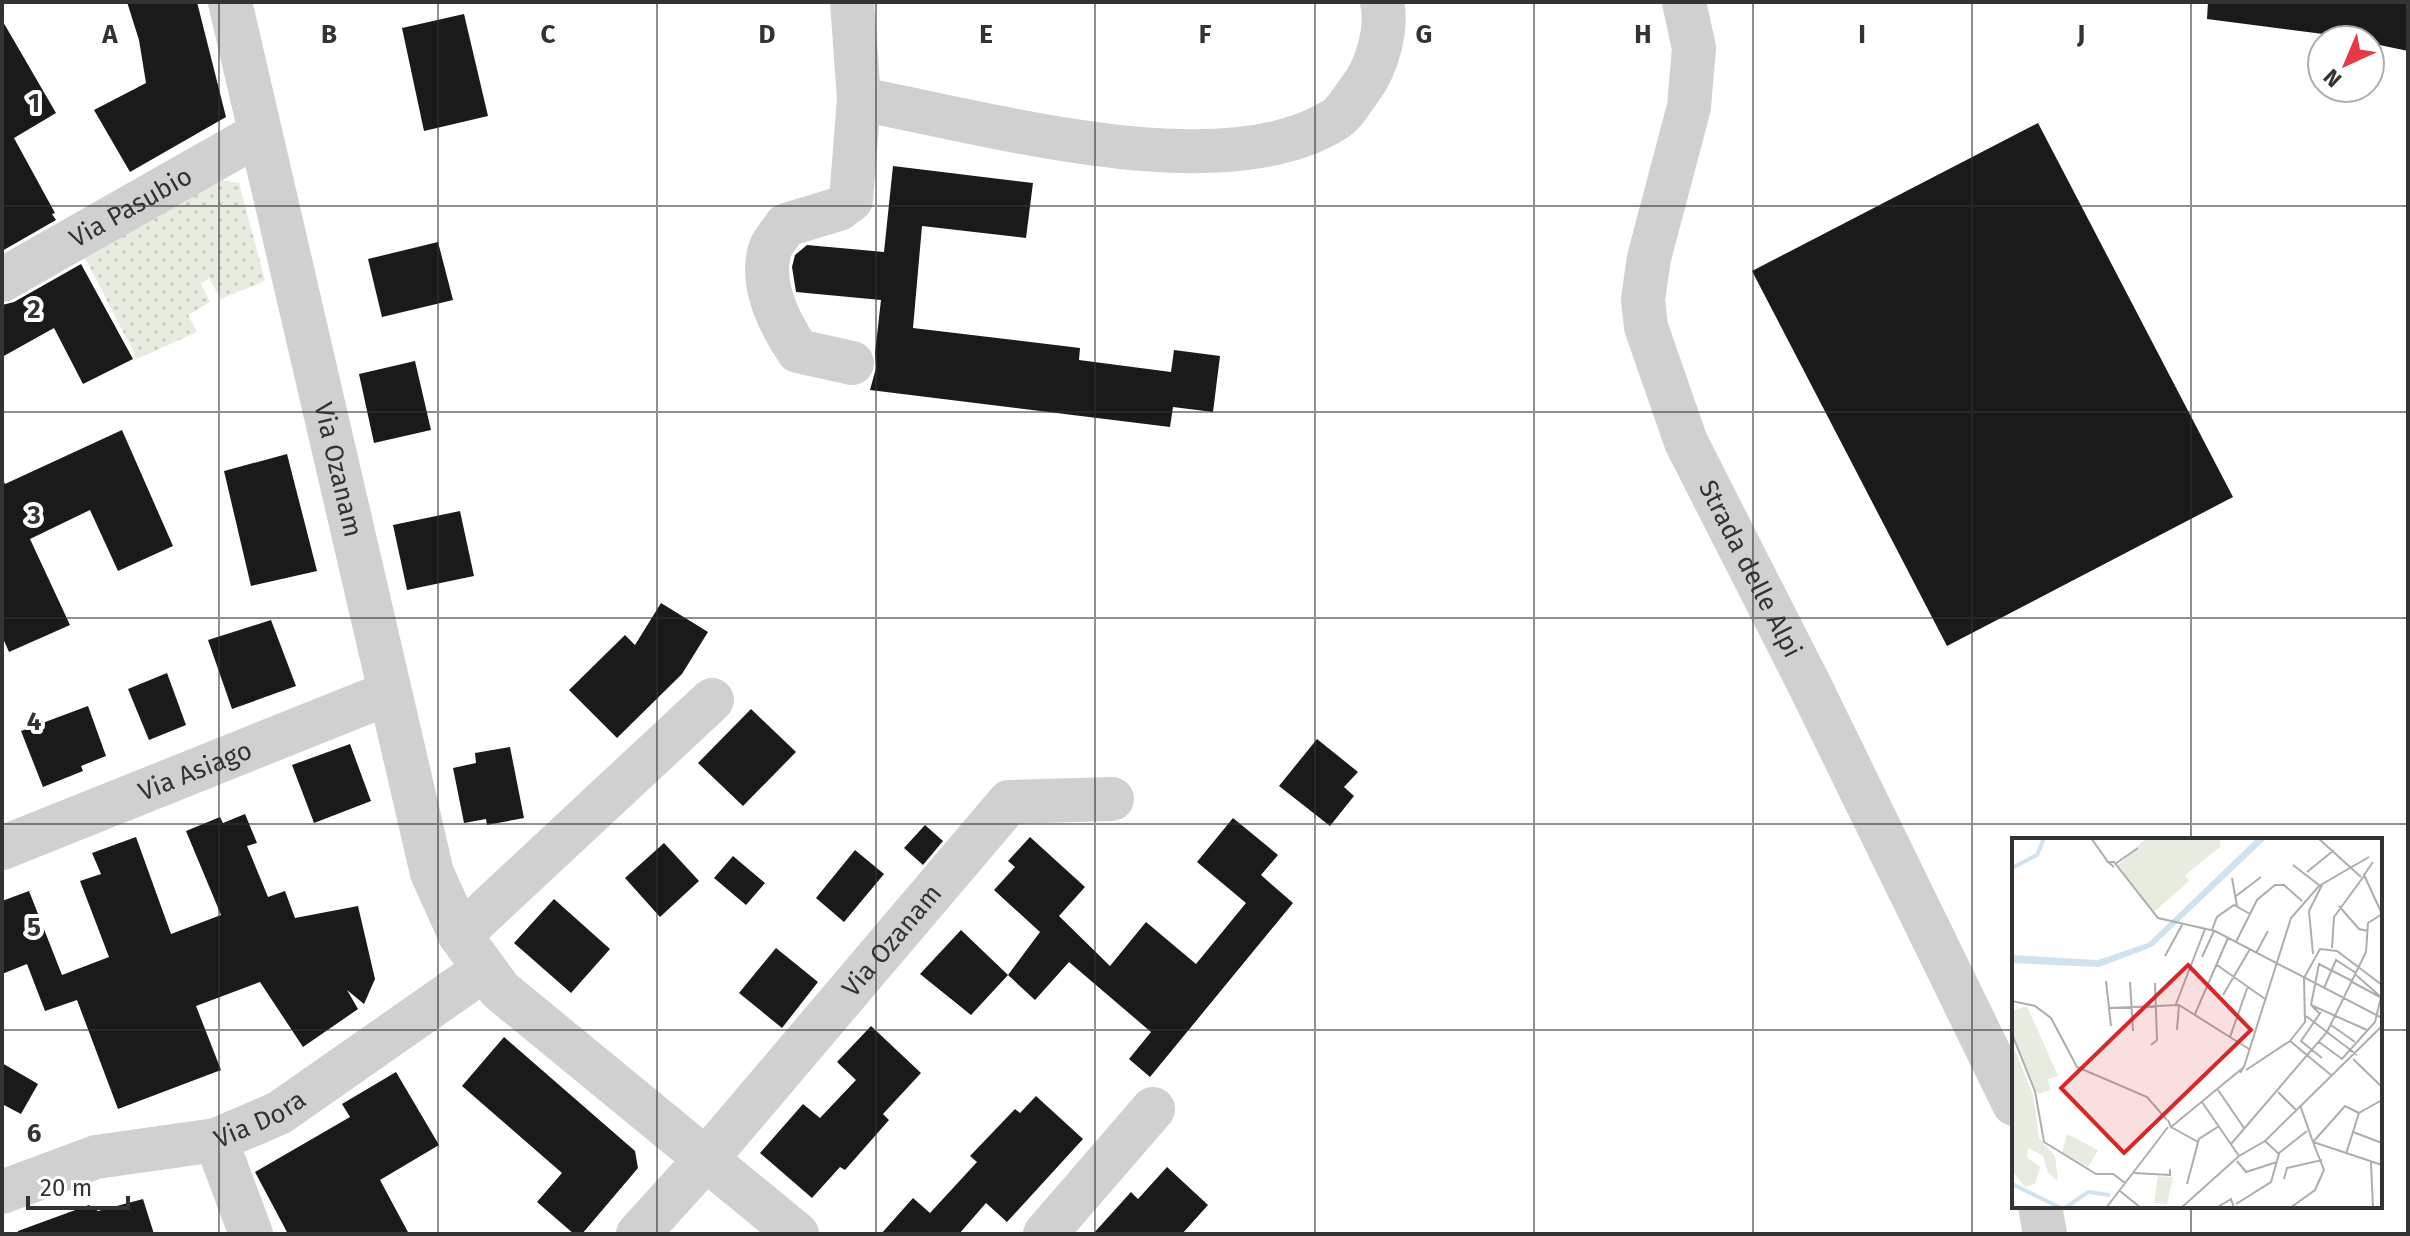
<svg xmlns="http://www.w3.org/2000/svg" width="2410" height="1236" viewBox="0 0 2410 1236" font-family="'Fira Sans',sans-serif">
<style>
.grass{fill:url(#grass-dots)}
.building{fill:#1a1a1a}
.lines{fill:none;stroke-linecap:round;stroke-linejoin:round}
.minor{stroke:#d0d0d0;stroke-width:44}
.grid{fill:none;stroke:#333;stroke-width:2;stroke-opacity:0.55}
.labels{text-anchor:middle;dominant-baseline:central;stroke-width:8;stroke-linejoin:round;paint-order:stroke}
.street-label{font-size:26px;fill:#333;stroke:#fff}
.inset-river{fill:none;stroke:#cfe2ee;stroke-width:4}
.inset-road{fill:none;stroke:#adadad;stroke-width:2}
.view{fill:#d62828;fill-opacity:0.15;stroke:#d62828;stroke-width:4}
.inset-edge{fill:none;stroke:#333;stroke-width:4}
.grid-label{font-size:26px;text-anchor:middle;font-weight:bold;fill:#333;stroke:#fff;stroke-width:8;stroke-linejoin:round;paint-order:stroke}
</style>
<defs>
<pattern id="grass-dots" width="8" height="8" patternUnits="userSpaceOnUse" patternTransform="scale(2)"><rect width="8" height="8" fill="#e6ecdf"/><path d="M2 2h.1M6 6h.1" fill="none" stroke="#c6cbc0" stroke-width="1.8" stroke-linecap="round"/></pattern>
</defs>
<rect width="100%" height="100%" fill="#fff"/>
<polygon class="grass" points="209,178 239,183 265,281 221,299 209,278 201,284 210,302 188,315 197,332 137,359 82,252"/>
<g class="building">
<polygon points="127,2 197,2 226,117 130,172 94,110 146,83 139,40"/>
<polygon points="2208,2 2408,2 2408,51 2370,43 2370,40 2207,19"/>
<polygon points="464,14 488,116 424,131 402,28"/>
<polygon points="2,20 56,113 14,138 55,213 52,214 56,220 2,251"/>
<polygon points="2038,123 2233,497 1947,646 1752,271"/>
<polygon points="893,166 1033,183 1026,238 922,226 913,328 1080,348 1079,360 1171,372 1174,350 1220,356 1213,412 1173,407 1170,427 870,390 876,368 875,353 881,300 796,292 792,267 795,255 807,245 884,252"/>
<polygon points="438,242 453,300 382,317 368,259"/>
<polygon points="81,264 133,359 83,384 54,328 2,357 2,305 14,302"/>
<polygon points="415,361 431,430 374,443 359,374"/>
<polygon points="122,430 173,546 118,571 90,510 30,539 70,625 9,652 2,636 2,478 5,484"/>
<polygon points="287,454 317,571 251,586 224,471"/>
<polygon points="460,511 474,576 407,590 393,525"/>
<polygon points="661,603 708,632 682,674 617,738 569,690 625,635 635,645"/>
<polygon points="271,620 296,686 232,709 208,640"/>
<polygon points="167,673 186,725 149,740 128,689"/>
<polygon points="88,706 106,756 81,766 83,771 43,787 21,731"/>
<polygon points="751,709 796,752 743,806 698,763"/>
<polygon points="1317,739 1358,772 1344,787 1354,796 1330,826 1279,786"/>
<polygon points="350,744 371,801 314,823 292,765"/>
<polygon points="510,747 524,818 487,825 486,819 464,823 453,768 476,763 475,753"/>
<polygon points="245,814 257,843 247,846 268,897 285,891 295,918 358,906 375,979 364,1004 347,990 358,1009 303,1047 260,982 196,1006 221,1070 118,1109 77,1000 45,1011 27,964 2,974 2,901 29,891 62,975 109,957 80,881 101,874 92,853 136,837 171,934 221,915 186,831 220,817 223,823"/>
<polygon points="1233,818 1278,855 1261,875 1293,903 1150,1077 1129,1059 1151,1032 1069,962 1035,1000 1008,975 1040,932 994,890 1015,867 1008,861 1030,837 1085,887 1059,916 1110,966 1146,922 1196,964 1246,903 1197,862"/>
<polygon points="925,825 943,841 923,865 904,848"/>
<polygon points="664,843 699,881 660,917 625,878"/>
<polygon points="855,850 884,874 844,922 816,898"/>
<polygon points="733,856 765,883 746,905 714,878"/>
<polygon points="554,899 610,949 571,993 514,943"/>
<polygon points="961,930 1008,975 971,1015 920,974"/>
<polygon points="776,948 818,982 782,1028 739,993"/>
<polygon points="871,1026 921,1073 883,1114 889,1120 845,1170 840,1167 812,1198 760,1153 803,1104 820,1118 856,1080 837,1062"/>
<polygon points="504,1037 635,1151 638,1168 582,1234 574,1234 537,1202 562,1173 462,1086"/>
<polygon points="2,1063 38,1084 21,1114 2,1104"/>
<polygon points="396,1072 439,1145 380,1180 409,1234 288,1234 255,1172 350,1117 342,1104"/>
<polygon points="1036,1096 1083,1139 1007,1222 986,1203 959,1234 881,1234 913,1198 930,1213 977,1162 970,1156 1015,1109 1020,1113"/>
<polygon points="1167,1167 1208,1205 1182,1234 1093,1234 1131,1192 1138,1199"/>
<polygon points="143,1199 154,1234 18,1234 18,1231 89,1205 98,1211"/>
</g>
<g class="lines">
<g class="minor">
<path id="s1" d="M 230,2 L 432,873 L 460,935 L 500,990 L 797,1234"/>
<path d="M 852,2 L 859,99 C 986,122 1220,191 1334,120 C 1345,114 1353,98 1361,88 C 1377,67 1388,28 1382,2"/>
<path id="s2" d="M 1684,2 L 1694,48 L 1689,107 L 1649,258 L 1643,299 L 1646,327 L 1686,442 L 1811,688 L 2014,1104"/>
<path id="s3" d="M 2,280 L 259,134"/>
<path d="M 852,363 L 798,351 C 780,324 761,286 769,253 C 771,243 781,233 786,225 L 839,209 L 851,200 L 859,99"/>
<path id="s4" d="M 2,848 L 389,693"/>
<polyline points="460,935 712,700"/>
<polyline points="216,1140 251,1234"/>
<path id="s5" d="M 2,1192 L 96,1157 L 216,1140 L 279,1113 L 485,969"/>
<polyline points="2040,1206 2045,1234"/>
<path id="s6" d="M 638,1234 L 707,1158 L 1009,802 L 1112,799"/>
<polyline points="1045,1234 1153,1109"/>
</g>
</g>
<path class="grid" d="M 219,2 L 219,1234M 438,2 L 438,1234M 657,2 L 657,1234M 876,2 L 876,1234M 1095,2 L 1095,1234M 1315,2 L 1315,1234M 1534,2 L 1534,1234M 1753,2 L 1753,1234M 1972,2 L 1972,1234M 2191,2 L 2191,840M 2,206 L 2408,206M 2,412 L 2408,412M 2,618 L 2408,618M 2,824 L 2408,824M 2,1030 L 2014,1030M 2380,1030 L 2408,1030M 2191,1206 L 2191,1234"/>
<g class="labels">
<g class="street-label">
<text stroke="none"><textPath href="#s3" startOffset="148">Via Pasubio</textPath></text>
<text stroke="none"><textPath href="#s1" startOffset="480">Via Ozanam</textPath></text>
<text stroke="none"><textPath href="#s2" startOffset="596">Strada delle Alpi</textPath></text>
<text stroke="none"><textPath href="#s4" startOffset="208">Via Asiago</textPath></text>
<text stroke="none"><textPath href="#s6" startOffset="388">Via Ozanam</textPath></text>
<text stroke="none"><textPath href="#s5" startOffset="270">Via Dora</textPath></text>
</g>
</g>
<g transform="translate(2012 838)">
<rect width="370" height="370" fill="#fff"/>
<path d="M 55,296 L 86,312 L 76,329 L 50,315 Z" fill="#e6ecdf"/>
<path d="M 0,205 L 21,257 L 27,300 L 43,318 L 46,343 L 36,335 L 31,318 L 16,310 L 15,319 L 28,329 L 23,346 L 13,349 L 0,333 Z" fill="#e6ecdf"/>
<path d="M 15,168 L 46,238 L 36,241 L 39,252 L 26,256 L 1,197 L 0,173 Z" fill="#e6ecdf"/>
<path d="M 134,0 L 208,0 L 208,9 L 173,37 L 177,43 L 142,74 L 106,28 ZM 146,338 L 161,339 L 155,366 L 142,365 Z" fill="#e6ecdf"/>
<path d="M 245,0 L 255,0 L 140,109 L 87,129 L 0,125 L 0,117 L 86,122 L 136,105 Z" fill="#cfe2ee"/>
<path class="inset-river" d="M 0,30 L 25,17 L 32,0M 0,346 L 49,370M 53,370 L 76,354 L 98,357"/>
<path class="inset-road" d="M 79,0 L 96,24M 306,0 L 349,39M 361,24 L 352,37 L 370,76M 103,26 L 126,10M 281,27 L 307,47M 102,29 L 96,24 L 102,24 L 146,80 L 203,93 L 370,180M 295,34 L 322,12M 220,40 L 225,68M 224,58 L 249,39M 327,68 L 347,91 L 356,93M 200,92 L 205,79 L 222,67 L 238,76M 224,104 L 245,62 L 263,47 L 272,47 L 290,63M 320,110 L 322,79 L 352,38M 244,115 L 256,93M 301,116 L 297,73 L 310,47M 153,118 L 170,87M 190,119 L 202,93M 205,127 L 253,161M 344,137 L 369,159M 94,143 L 99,188M 118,144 L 121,193M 340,144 L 368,159M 312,150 L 324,122 L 344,135M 211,157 L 238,111M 0,163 L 23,168 L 39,180 L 65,229 L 135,259 L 155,282M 164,166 L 193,91M 299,167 L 307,126 L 340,143M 97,170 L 167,167 L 237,211M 309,174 L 289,203 L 310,220M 183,176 L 216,100M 308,176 L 299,167 L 355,192M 294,178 L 345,217M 319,187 L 343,204M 165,192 L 167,167M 0,196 L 23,253 L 32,304 L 84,336 L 101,336 L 113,345M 218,199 L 236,148M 278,203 L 319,237M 307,204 L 330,221 L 363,184 L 369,159M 139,207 L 145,202 L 143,145M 341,221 L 370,249M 232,229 L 279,80 L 307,48 L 357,19M 234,232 L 278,203 L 293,184 L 292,140 L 308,111 L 325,113 L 370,147M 206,252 L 232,290M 266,254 L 284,272M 190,264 L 227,318M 288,267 L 301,304 L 370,327M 156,282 L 159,289 L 232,229 L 228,235M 159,289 L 186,304M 341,294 L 370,305M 219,306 L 315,194 L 354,114 L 356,85 L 370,76M 267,315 L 295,293M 334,316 L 347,275 L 370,262M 225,323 L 234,334 L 265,324M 359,324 L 361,370M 122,335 L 158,337 L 158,331M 272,341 L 275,330 L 310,322M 175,346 L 187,301 L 207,288M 108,353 L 129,370M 224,366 L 259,344 L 267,316 L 253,303M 94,370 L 156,289M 169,370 L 227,318 L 253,303 L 370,188M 204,370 L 219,361 L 222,370M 278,370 L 303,352 L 312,332 L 301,304 L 333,268 L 347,275"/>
<path class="view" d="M 176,127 L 239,192 L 112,315 L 49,250 Z"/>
<rect width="370" height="370" class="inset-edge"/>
</g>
<g class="grid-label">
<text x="110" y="43">A</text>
<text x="329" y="43">B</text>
<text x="548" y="43">C</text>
<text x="767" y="43">D</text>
<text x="986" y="43">E</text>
<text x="1205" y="43">F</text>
<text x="1424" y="43">G</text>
<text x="1643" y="43">H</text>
<text x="1862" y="43">I</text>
<text x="2081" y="43">J</text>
<text x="34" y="112">1</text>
<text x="34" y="318">2</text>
<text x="34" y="524">3</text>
<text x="34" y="730">4</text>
<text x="34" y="936">5</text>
<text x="34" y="1142">6</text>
</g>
<rect width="2410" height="1236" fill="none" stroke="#333333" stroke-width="8"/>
<g transform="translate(2346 64) rotate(224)"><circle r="38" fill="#ffffff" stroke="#adadad" stroke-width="2"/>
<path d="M0-6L14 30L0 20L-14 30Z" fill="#e63946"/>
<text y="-12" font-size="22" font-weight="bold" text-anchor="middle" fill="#333333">N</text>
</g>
<path d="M28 1196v12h100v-12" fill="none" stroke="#333333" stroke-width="4"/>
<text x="40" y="1196" font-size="24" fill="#333333" stroke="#ffffff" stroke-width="6" paint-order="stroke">20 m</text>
</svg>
